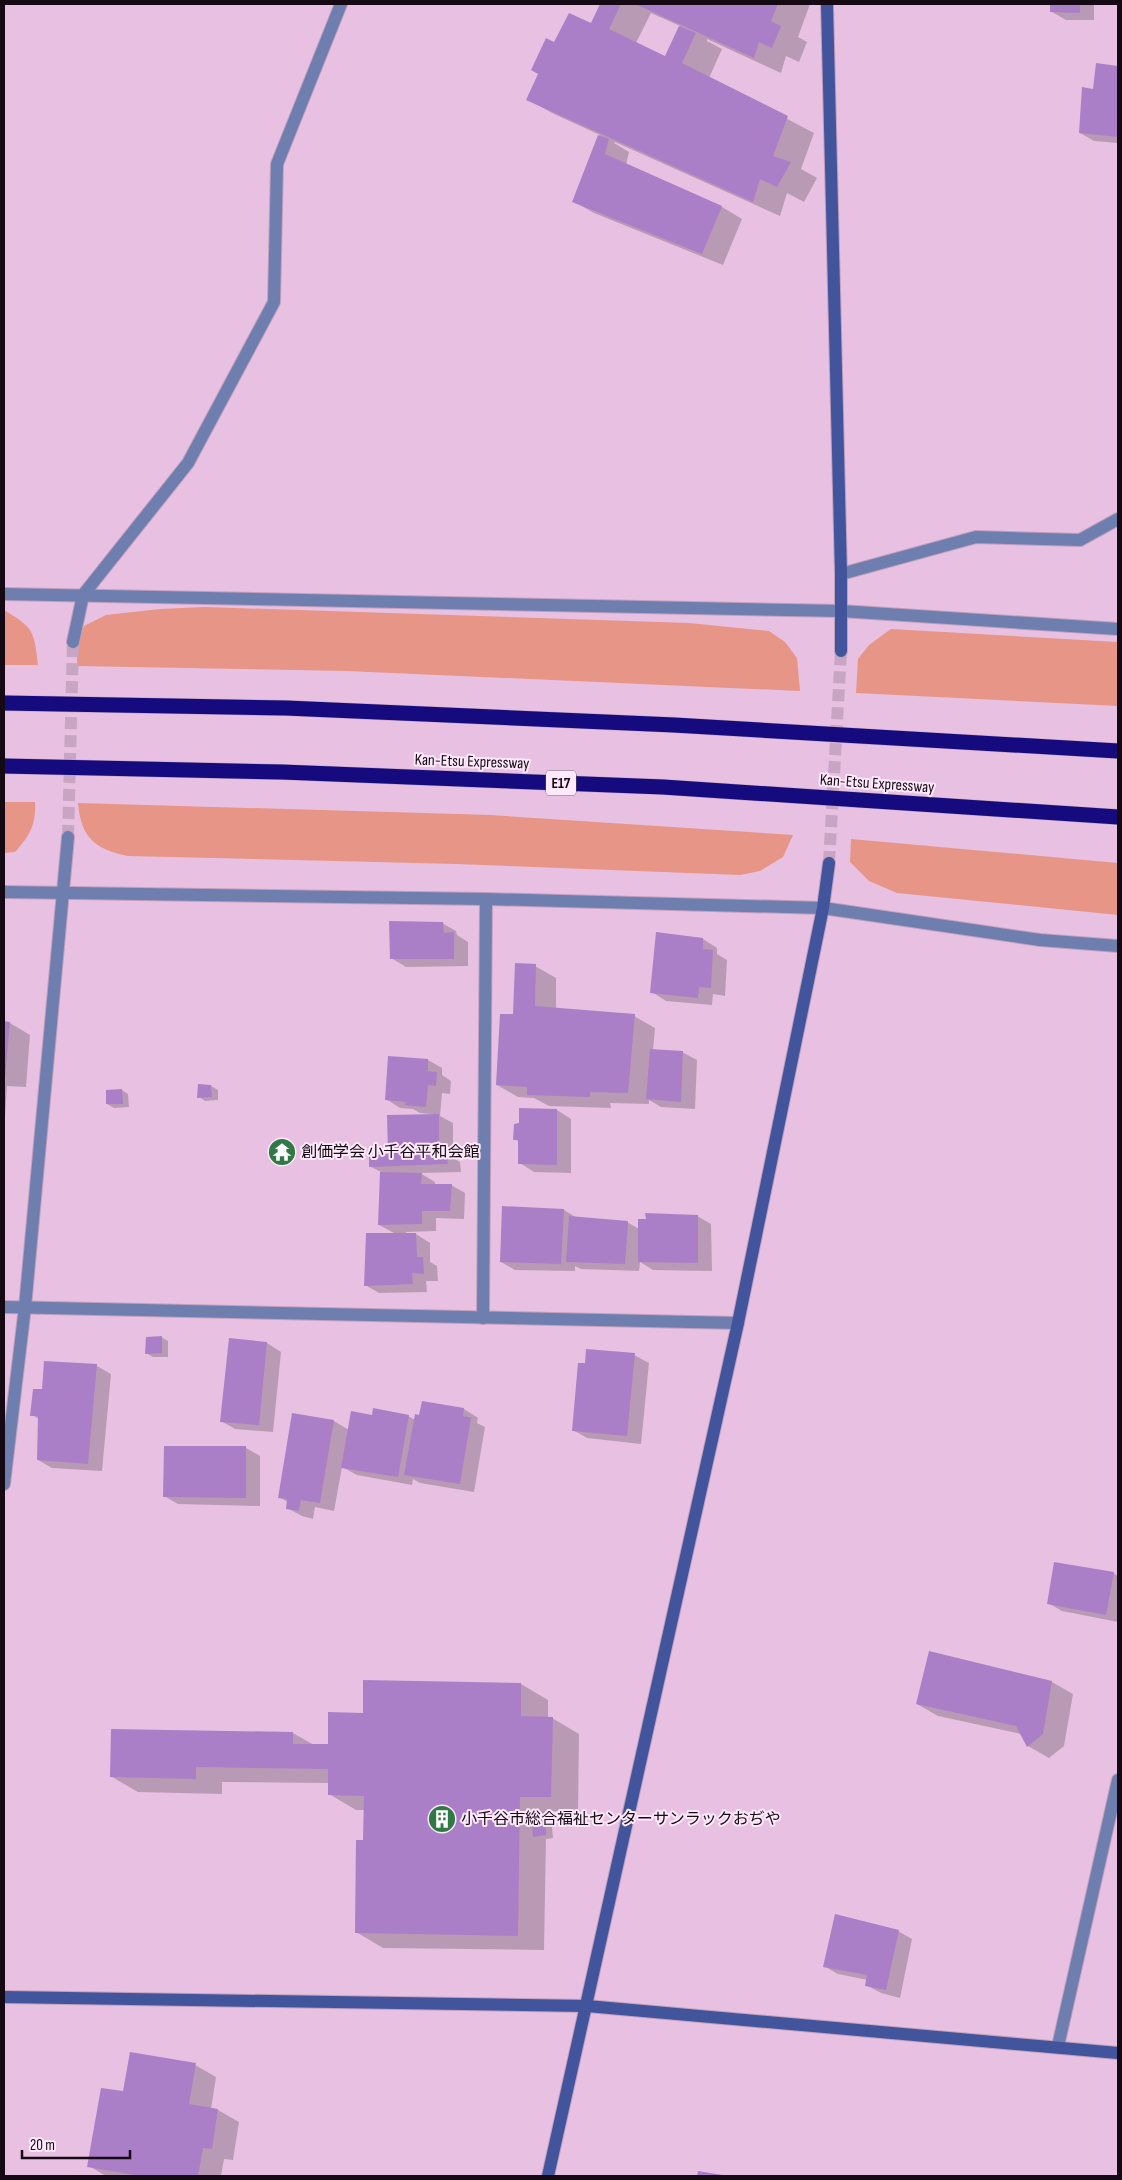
<svg xmlns="http://www.w3.org/2000/svg" width="1122" height="2180" viewBox="0 0 1122 2180" font-family="'Sofia Sans Condensed','Noto Sans JP',sans-serif">
<style>
.green{fill:#e69586}
.shadow{fill:#0003;fill-rule:evenodd}
.building{fill:#aa7fc7}
.lines{fill:none;stroke-linecap:round;stroke-linejoin:round}
.street-tunnel{stroke:#c8a5c3;stroke-width:12;stroke-dasharray:12 6;stroke-linecap:butt}
.secondary-tunnel{stroke:#c8a5c3;stroke-width:12;stroke-dasharray:12 6;stroke-linecap:butt}
.street-casing{stroke:#c2a0bd;stroke-width:14}
.secondary-casing{stroke:#c2a0bd;stroke-width:14}
.highway-casing{stroke:#c2a0bd;stroke-width:16}
.street{stroke:#6e7eaf;stroke-width:12}
.secondary{stroke:#42549c;stroke-width:12}
.highway{stroke:#150b7e;stroke-width:15}
.labels{text-anchor:middle;dominant-baseline:central;stroke-width:4;stroke-linejoin:round;paint-order:stroke}
.shield{fill:#fde9fa;stroke:#5b4c59;stroke-width:1}
.shield-label{font-size:15px;font-weight:bold;fill:#150914}
.street-label{font-size:16px;fill:#150914;stroke:#fde9fa}
.poi-label{font-size:16px;fill:#150914;stroke:#fde9fa;text-anchor:start}
</style>
<rect width="100%" height="100%" fill="#e8c1e2"/>
<g class="green">
<polygon points="205,607 689,623 769,631 785,642 797,658 800,691 347,671 77,666 77,646 84,626 106,615 160,609"/>
<path d="M 4,610 C 34,628 34,631 38,665 L 4,665 Z"/>
<polygon points="891,629 1118,642 1118,706 856,693 858,659 869,645"/>
<path d="M 4,802 L 35,802 C 36,825 30,835 15,852 L 4,853 Z"/>
<path d="M 78,803 L 491,815 L 793,835 L 783,857 L 760,871 L 740,875 L 456,864 L 128,856 C 95,849 81,838 78,803 Z"/>
<polygon points="851,839 1118,863 1118,915 897,893 869,881 850,862"/>
</g>
<g class="shadow">
<path d="M 602,4 L 810,4 L 798,37 L 807,42 L 799,62 L 786,56 L 781,73 L 707,39 L 707,41 L 722,49 L 709,78 L 814,133 L 801,169 L 817,178 L 804,202 L 787,193 L 780,216 L 615,142 L 614,143 L 629,152 L 626,165 L 722,207 L 742,219 L 723,265 L 594,213 L 573,201 L 600,135 L 554,114 L 527,99 L 555,44 L 592,24 ZM 651,13 L 680,26 L 666,58 L 636,43 Z"/>
<polygon points="1051,4 1094,4 1094,20 1066,20 1052,12"/>
<polygon points="1097,64 1118,67 1118,143 1094,141 1080,133 1094,91"/>
<polygon points="442,923 456,931 457,935 468,942 468,966 406,967 391,958"/>
<polygon points="703,939 717,948 717,954 727,960 725,996 713,994 712,1005 666,1001 652,992"/>
<polygon points="535,966 556,978 556,1009 634,1016 655,1028 653,1051 682,1052 697,1060 695,1109 661,1107 649,1100 649,1104 610,1103 611,1108 549,1106 534,1098 518,1097 497,1085 515,1015"/>
<polygon points="4,1022 10,1023 30,1035 26,1087 7,1086 4,1132"/>
<polygon points="428,1060 442,1068 442,1075 451,1081 450,1094 442,1093 440,1116 453,1123 453,1158 460,1162 461,1172 420,1173 435,1182 435,1185 451,1185 465,1193 464,1219 436,1218 436,1231 406,1232 406,1234 416,1234 430,1243 430,1262 437,1266 438,1281 426,1281 427,1292 379,1293 365,1285 396,1234 379,1225 381,1172 371,1167 389,1156 431,1115 431,1114 420,1113 413,1109 400,1108 386,1099"/>
<polygon points="211,1086 218,1090 218,1100 205,1101 199,1097"/>
<polygon points="122,1090 128,1094 129,1107 114,1108 107,1104"/>
<polygon points="557,1110 571,1119 571,1173 534,1172 520,1163 520,1142 514,1139"/>
<polygon points="564,1210 577,1218 627,1222 639,1229 697,1216 711,1224 712,1271 653,1270 640,1262 639,1271 581,1269 575,1266 575,1271 515,1270 501,1262"/>
<polygon points="161,1337 168,1341 168,1357 153,1357 146,1353"/>
<polygon points="230,1339 267,1343 281,1352 273,1432 235,1429 221,1421"/>
<polygon points="634,1355 649,1363 641,1444 587,1438 573,1430"/>
<polygon points="97,1366 111,1374 102,1471 52,1468 38,1460 39,1419 32,1415 43,1391"/>
<polygon points="423,1403 464,1409 478,1418 477,1423 485,1427 474,1492 420,1483 413,1479 412,1485 357,1475 342,1467 334,1511 315,1507 313,1519 302,1516 287,1508 288,1502 279,1497 293,1414 334,1421 349,1430 373,1416 408,1416 415,1420 420,1416"/>
<polygon points="165,1447 246,1448 260,1456 260,1506 178,1504 164,1496"/>
<polygon points="1113,1573 1118,1576 1118,1622 1062,1611 1048,1603"/>
<polygon points="930,1653 1052,1682 1073,1694 1064,1746 1049,1758 1028,1746 1021,1734 938,1716 917,1704"/>
<polygon points="521,1684 548,1700 548,1718 552,1718 579,1734 578,1812 547,1811 547,1815 551,1817 553,1838 546,1839 544,1950 383,1948 356,1932 365,1842 365,1810 356,1810 329,1794 329,1783 222,1782 222,1794 138,1792 112,1777 293,1733 314,1745 329,1746 364,1714"/>
<polygon points="898,1931 912,1939 900,1998 881,1993 866,1985 868,1980 838,1974 824,1966"/>
<polygon points="195,2065 216,2077 211,2109 218,2110 239,2122 233,2160 224,2159 221,2176 106,2176 89,2166 124,2093"/>
</g>
<g class="building">
<polygon points="600,4 621,4 609,29 665,56 679,26 696,33 682,63 788,116 773,156 791,162 777,187 760,179 753,202 526,100 538,74 531,70 546,38 554,42 569,13 591,23"/>
<polygon points="635,4 778,4 771,21 781,26 772,48 759,42 754,58"/>
<polygon points="1050,4 1080,4 1080,13 1050,12"/>
<polygon points="1096,63 1118,66 1118,137 1079,133 1082,87 1093,89"/>
<polygon points="598,135 609,139 605,154 722,206 702,254 572,202"/>
<polygon points="389,921 443,922 444,933 454,932 454,959 390,959"/>
<polygon points="656,932 703,938 703,949 713,950 711,988 699,987 698,998 650,993"/>
<polygon points="515,963 536,964 535,1006 635,1014 628,1093 590,1092 590,1097 527,1095 527,1087 496,1085 500,1014 513,1014"/>
<polygon points="4,1021 10,1022 5,1078 4,1078"/>
<polygon points="650,1049 683,1051 681,1102 646,1099"/>
<polygon points="388,1056 428,1059 428,1071 437,1072 436,1086 428,1085 426,1107 405,1105 406,1102 385,1100"/>
<polygon points="198,1084 211,1085 212,1097 197,1098"/>
<polygon points="122,1089 123,1104 106,1104 106,1090"/>
<polygon points="519,1108 557,1109 557,1165 518,1164 518,1140 513,1140 514,1124 519,1123"/>
<polygon points="439,1114 439,1153 446,1153 448,1164 369,1167 369,1155 388,1154 387,1115"/>
<polygon points="380,1172 422,1173 421,1184 452,1184 450,1211 422,1211 422,1224 378,1225"/>
<polygon points="502,1206 564,1209 561,1264 500,1262"/>
<polygon points="645,1213 698,1215 698,1263 638,1262 638,1219 646,1219"/>
<polygon points="569,1216 628,1221 625,1264 566,1262"/>
<polygon points="366,1233 416,1233 417,1257 423,1257 424,1274 412,1273 413,1284 364,1286"/>
<polygon points="162,1336 162,1353 145,1354 146,1337"/>
<polygon points="229,1338 267,1342 259,1425 220,1422"/>
<polygon points="586,1349 635,1353 627,1436 572,1431 578,1363 585,1363"/>
<polygon points="44,1361 97,1364 88,1464 37,1460 38,1416 30,1416 33,1389 42,1389"/>
<polygon points="422,1401 464,1408 463,1416 471,1418 460,1484 404,1475 415,1414 419,1415"/>
<polygon points="373,1408 409,1415 398,1477 341,1468 351,1411 372,1415"/>
<polygon points="292,1413 334,1420 320,1503 301,1500 299,1511 286,1509 287,1499 278,1498"/>
<polygon points="164,1446 246,1446 246,1498 163,1497"/>
<polygon points="1054,1562 1114,1572 1106,1615 1047,1604"/>
<polygon points="929,1651 1052,1681 1043,1734 1027,1747 1016,1726 916,1704"/>
<polygon points="363,1680 521,1683 521,1716 553,1717 551,1797 520,1797 518,1936 355,1933 356,1840 363,1840 364,1796 328,1795 328,1769 196,1767 196,1779 110,1777 111,1729 293,1732 293,1744 328,1744 328,1712 363,1713"/>
<polygon points="545,1812 546,1835 533,1837 531,1813"/>
<polygon points="835,1914 899,1930 886,1990 865,1986 867,1975 823,1967"/>
<polygon points="130,2052 196,2063 189,2104 218,2109 212,2149 203,2148 198,2176 141,2176 87,2167 101,2088 123,2091"/>
<polygon points="698,2171 723,2175 723,2176 697,2176"/>
</g>
<g class="lines">
<polyline class="street-tunnel" points="68,837 73,642"/>
<polyline class="secondary-tunnel" points="829,863 841,651"/>
<defs>
<g id="street">
<polyline points="841,574 976,537 1080,540 1118,519"/>
<polyline points="4,594 841,611 1118,629"/>
<polyline points="73,642 83,595 188,463 274,302 277,164 341,4"/>
<polyline points="4,892 486,899 823,908 1040,940 1118,946"/>
<polyline points="4,1307 738,1323"/>
<polyline points="483,1318 486,899"/>
<polyline points="4,1484 25,1307 68,837"/>
<polyline points="1058,2046 1118,1780"/>
</g>
<g id="secondary">
<polyline points="827,4 841,574 841,651"/>
<polyline points="4,1997 587,2006 1118,2053"/>
<polyline points="548,2176 738,1323 823,908 829,863"/>
</g>
<g id="highway">
<polyline points="4,703 286,708 674,725 1118,751"/>
<polyline points="4,766 282,772 663,787 1118,817"/>
</g>
</defs>
<use href="#street" class="street-casing"/>
<use href="#secondary" class="secondary-casing"/>
<use href="#highway" class="highway-casing"/>
<use href="#street" class="street"/>
<use href="#secondary" class="secondary"/>
<use href="#highway" class="highway"/>
</g>
<defs>
<symbol id="temple-disc" viewBox="-11 -11 22 22"><circle r="9.5" fill="#307947" stroke="#fde9fa"/><path d="M0-6L5-2H3V0L6.5 2.5H4V6H1.5V3h-3V6H-4V2.5H-6.5L-3 0V-2H-5Z" fill="#fff"/></symbol>
<symbol id="building-disc" viewBox="-11 -11 22 22"><circle r="9.5" fill="#307947" stroke="#fde9fa"/><path d="M-4-6H4V6H1V3H-1V6H-4ZM-2.5-4.3h1.7v1.8h-1.7ZM.8-4.3h1.7v1.8H.8ZM-2.5-1h1.7V.8h-1.7ZM.8-1h1.7V.8H.8Z" fill="#fff"/></symbol>
</defs>
<g fill-rule="evenodd">
<use href="#temple-disc" x="266" y="1136" width="32" height="32"/>
<use href="#building-disc" x="426" y="1803" width="32" height="32"/>
</g>
<g class="labels">
<rect class="shield" x="546" y="770.5" width="30" height="25" rx="4"/>
<g class="shield-label">
<text x="561" y="783">E17</text>
</g>
<g class="street-label">
<text transform="translate(472 762) rotate(2)">Kan-Etsu Expressway</text>
<text transform="translate(877 784) rotate(4)">Kan-Etsu Expressway</text>
</g>
<g class="poi-label">
<text x="301" y="1152">創価学会 小千谷平和会館</text>
<text x="461" y="1819">小千谷市総合福祉センターサンラックおぢや</text>
</g>
</g>
<rect width="1122" height="2180" fill="none" stroke="#150914" stroke-width="10"/>
<path d="M22 2150v8h108v-8" fill="none" stroke="#150914" stroke-width="2.5"/>
<text x="30" y="2150" font-size="15" fill="#150914" stroke="#fde9fa" stroke-width="4" paint-order="stroke">20 m</text>
</svg>
